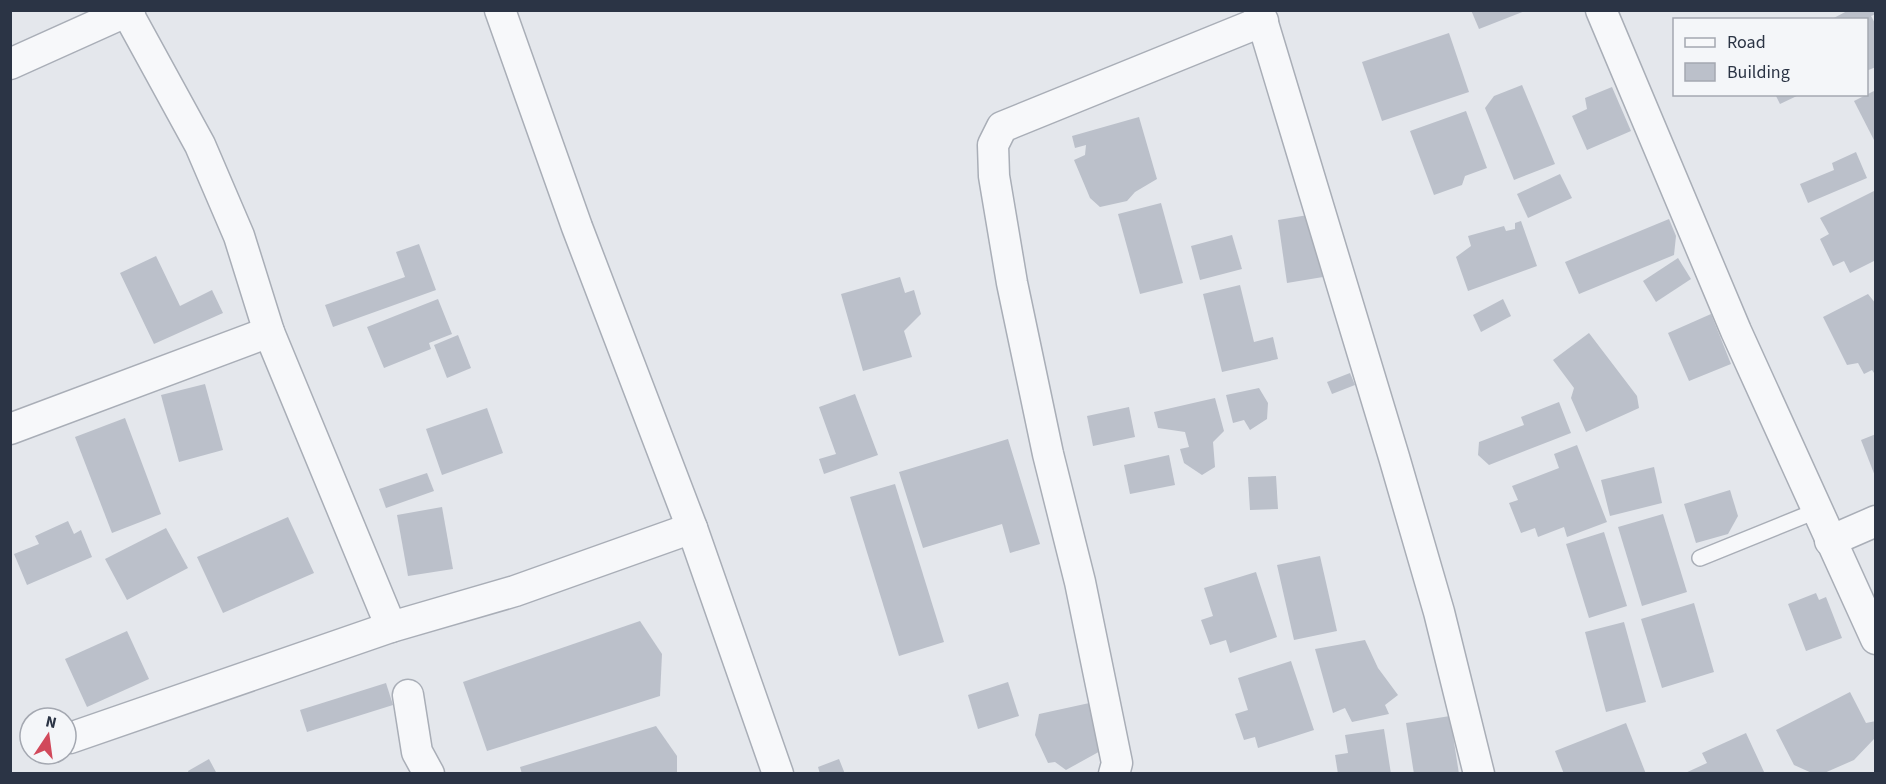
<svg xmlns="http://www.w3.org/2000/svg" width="1886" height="784" viewBox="0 0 1886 784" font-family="'Source Sans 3',sans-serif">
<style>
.building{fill:#bbc0ca}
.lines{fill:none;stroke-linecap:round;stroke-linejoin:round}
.lane-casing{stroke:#a9aeb7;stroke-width:18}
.street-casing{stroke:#a9aeb7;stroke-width:33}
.lane{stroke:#f7f8fa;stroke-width:15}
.street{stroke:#f7f8fa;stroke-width:30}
</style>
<rect width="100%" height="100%" fill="#e4e7ec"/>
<!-- building -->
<g class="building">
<path d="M 1471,10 L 1525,10 L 1525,11 L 1479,29 Z"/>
<path d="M 1849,10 L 1876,10 L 1876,14 L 1871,16 L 1876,25 L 1876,67 L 1866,71 L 1866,20 L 1830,20 Z"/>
<path d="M 1449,33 L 1469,92 L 1382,121 L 1362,62 Z"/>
<path d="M 1522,85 L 1555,164 L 1514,180 L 1485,108 L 1494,96 Z"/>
<path d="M 1612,87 L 1631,131 L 1587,150 L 1572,116 L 1587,109 L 1585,98 Z"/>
<path d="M 1876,90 L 1876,144 L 1854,101 Z"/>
<path d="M 1775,94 L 1801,94 L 1780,104 Z"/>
<path d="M 1466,111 L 1487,168 L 1465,176 L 1462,185 L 1434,195 L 1410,131 Z"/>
<path d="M 1139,117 L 1157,179 L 1135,192 L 1127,201 L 1100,207 L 1090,198 L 1074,160 L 1085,155 L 1086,145 L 1075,148 L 1072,136 Z"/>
<path d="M 1856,152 L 1867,178 L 1808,203 L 1800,184 L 1834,170 L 1832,163 Z"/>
<path d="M 1560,174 L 1572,198 L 1528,218 L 1517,194 Z"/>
<path d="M 1876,190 L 1876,260 L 1850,273 L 1844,261 L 1833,266 L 1820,239 L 1829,234 L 1820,218 Z"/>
<path d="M 1161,203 L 1183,283 L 1140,294 L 1118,214 Z"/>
<path d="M 1314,214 L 1323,277 L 1287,283 L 1278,220 Z"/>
<path d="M 1669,219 L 1676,236 L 1674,255 L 1579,294 L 1565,262 Z"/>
<path d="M 1521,221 L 1537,266 L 1468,291 L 1456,257 L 1471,246 L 1468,236 L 1504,226 L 1506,231 L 1515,229 L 1515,223 Z"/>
<path d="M 1232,235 L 1242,269 L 1200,280 L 1191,246 Z"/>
<path d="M 419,244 L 436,290 L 333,327 L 325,305 L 405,277 L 396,252 Z"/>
<path d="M 156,256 L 180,306 L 212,290 L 223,313 L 154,344 L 120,273 Z"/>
<path d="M 1678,258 L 1691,279 L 1656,302 L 1643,281 Z"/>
<path d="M 900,277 L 905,293 L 914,290 L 921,314 L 904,331 L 912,357 L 863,371 L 841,294 Z"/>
<path d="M 1240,285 L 1254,342 L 1273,337 L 1278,359 L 1222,372 L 1203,294 Z"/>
<path d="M 1868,294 L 1876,304 L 1876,376 L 1872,370 L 1864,374 L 1858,363 L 1847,365 L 1823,317 Z"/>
<path d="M 438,299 L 452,334 L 429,343 L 431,349 L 384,368 L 367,327 Z"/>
<path d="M 1503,299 L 1511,316 L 1481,332 L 1473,315 Z"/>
<path d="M 1711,314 L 1731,364 L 1689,381 L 1668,333 Z"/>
<path d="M 1589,333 L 1637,396 L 1639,408 L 1586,432 L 1571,398 L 1574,388 L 1553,360 Z"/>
<path d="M 458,335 L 471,368 L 447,378 L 434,345 Z"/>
<path d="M 1350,373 L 1355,385 L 1332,394 L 1327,382 Z"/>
<path d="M 205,384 L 223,450 L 179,462 L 161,395 Z"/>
<path d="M 1259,388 L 1268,403 L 1267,419 L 1250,430 L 1244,420 L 1233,423 L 1226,395 Z"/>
<path d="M 855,394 L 878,455 L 824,474 L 819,459 L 836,454 L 819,407 Z"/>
<path d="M 1215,398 L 1224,431 L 1213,442 L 1215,467 L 1202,475 L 1184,463 L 1180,449 L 1189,447 L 1185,432 L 1158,428 L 1154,412 Z"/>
<path d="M 1559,402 L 1571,433 L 1489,465 L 1478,455 L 1479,442 L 1524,425 L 1521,417 Z"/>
<path d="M 1129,407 L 1135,437 L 1093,446 L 1087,416 Z"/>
<path d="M 487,408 L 503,453 L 442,475 L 426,429 Z"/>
<path d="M 125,418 L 161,514 L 112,533 L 75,437 Z"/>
<path d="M 1876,434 L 1876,476 L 1875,476 L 1861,440 Z"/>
<path d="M 1008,439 L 1040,544 L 1010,553 L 1002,524 L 923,548 L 899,472 Z"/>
<path d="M 1577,445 L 1607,522 L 1567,537 L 1564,527 L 1538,537 L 1535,528 L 1521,533 L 1509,503 L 1518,500 L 1512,486 L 1559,468 L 1554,454 Z"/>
<path d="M 1169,455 L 1175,485 L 1130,494 L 1124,465 Z"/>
<path d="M 1654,467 L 1662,503 L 1610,516 L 1601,480 Z"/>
<path d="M 427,473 L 434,491 L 386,508 L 379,489 Z"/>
<path d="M 1276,476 L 1278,509 L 1250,510 L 1248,477 Z"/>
<path d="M 895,484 L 944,642 L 899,656 L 850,497 Z"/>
<path d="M 1730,490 L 1738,516 L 1728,534 L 1696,543 L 1684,504 Z"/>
<path d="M 442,507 L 453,569 L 408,576 L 397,515 Z"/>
<path d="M 1663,514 L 1687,592 L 1642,606 L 1618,527 Z"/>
<path d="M 288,517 L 314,573 L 223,613 L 197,557 Z"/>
<path d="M 68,521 L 74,534 L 81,530 L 92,557 L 27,585 L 14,554 L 39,544 L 35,536 Z"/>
<path d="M 166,528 L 188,568 L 127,600 L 105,559 Z"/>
<path d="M 1604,532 L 1627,606 L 1589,618 L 1566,544 Z"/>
<path d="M 1320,556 L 1337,631 L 1294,640 L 1277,565 Z"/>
<path d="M 1256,572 L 1277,637 L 1230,653 L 1226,640 L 1210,645 L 1201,620 L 1213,616 L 1204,588 Z"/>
<path d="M 1816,593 L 1819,600 L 1826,597 L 1842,638 L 1806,651 L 1788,604 Z"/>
<path d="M 1694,603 L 1714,672 L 1662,688 L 1641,619 Z"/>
<path d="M 640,621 L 662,654 L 660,696 L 487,751 L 463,682 Z"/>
<path d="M 1624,622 L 1646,702 L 1606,712 L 1585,632 Z"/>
<path d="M 127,631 L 149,679 L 87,707 L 65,659 Z"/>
<path d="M 1365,640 L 1378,668 L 1398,695 L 1385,705 L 1389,714 L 1352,722 L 1345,708 L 1333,713 L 1315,649 Z"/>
<path d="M 1291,661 L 1314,730 L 1258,748 L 1255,737 L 1244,740 L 1235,714 L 1248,710 L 1238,678 Z"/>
<path d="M 1008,682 L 1019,716 L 978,729 L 968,695 Z"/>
<path d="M 386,683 L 393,705 L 307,732 L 300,710 Z"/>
<path d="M 1850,692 L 1866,723 L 1876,721 L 1874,739 L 1854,760 L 1822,774 L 1814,774 L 1794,765 L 1776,730 Z"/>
<path d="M 1094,702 L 1104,749 L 1066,770 L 1055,762 L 1048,763 L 1035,735 L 1039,714 Z"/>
<path d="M 1450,716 L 1459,774 L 1414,774 L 1406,723 Z"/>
<path d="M 1626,723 L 1646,774 L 1564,774 L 1555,751 Z"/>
<path d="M 656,726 L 677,756 L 677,774 L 522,774 L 520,767 Z"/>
<path d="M 1384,729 L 1391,774 L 1338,774 L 1335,755 L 1348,753 L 1345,735 Z"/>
<path d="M 1746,733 L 1765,774 L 1683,774 L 1707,763 L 1702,753 Z"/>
<path d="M 209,759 L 217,774 L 189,774 L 188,771 Z"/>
<path d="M 839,759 L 845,774 L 820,774 L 818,767 Z"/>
</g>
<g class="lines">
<!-- lane casing -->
<g class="lane-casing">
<path id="lane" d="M 1700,558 L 1816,511"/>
</g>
<!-- street casing -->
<g class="street-casing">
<g id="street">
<path d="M 126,10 L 200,145 L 239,236 L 269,332 L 391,627"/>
<path d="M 500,10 L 577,227 L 692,528 L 778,774"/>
<path d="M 1259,10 L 1394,457 L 1439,612 L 1479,774"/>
<path d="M 1601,10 L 1736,331 L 1876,639"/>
<path d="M 10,64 L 130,10"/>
<path d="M 10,429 L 269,332"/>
<path d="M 1830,541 L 1876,521"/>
<path d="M 408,695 L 417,752 L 429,774"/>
<path d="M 70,738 L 391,627 L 515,591 L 692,528"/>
<path d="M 1114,774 L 1117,763 L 1080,582 L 1048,454 L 1012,283 L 994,176 L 993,145 L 1002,127 L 1263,21"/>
</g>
</g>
<!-- lane -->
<use href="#lane" class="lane"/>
<!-- street -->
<use href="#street" class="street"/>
</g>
<!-- border -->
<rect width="1886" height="784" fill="none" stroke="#2b3445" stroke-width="24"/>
<!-- legend -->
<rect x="1673" y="18" width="195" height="78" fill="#f4f6f9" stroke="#a4a8b1" stroke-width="1.5"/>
<rect x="1685" y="38" width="30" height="9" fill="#f7f8fa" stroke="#a4a8b1" stroke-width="1.5"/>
<text x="1727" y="48" font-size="18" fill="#2b3445">Road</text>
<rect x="1685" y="63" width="30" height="18" fill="#bbc0ca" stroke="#a4a8b1" stroke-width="1.5"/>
<text x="1727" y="78" font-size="18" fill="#2b3445">Building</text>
<!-- north arrow -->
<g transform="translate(48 736) rotate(13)"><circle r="28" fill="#f4f6f9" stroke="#a4a8b1" stroke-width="1.5"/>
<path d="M0-4.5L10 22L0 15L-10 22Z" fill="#d1495b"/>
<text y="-9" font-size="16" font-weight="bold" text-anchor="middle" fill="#2b3445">N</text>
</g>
</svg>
